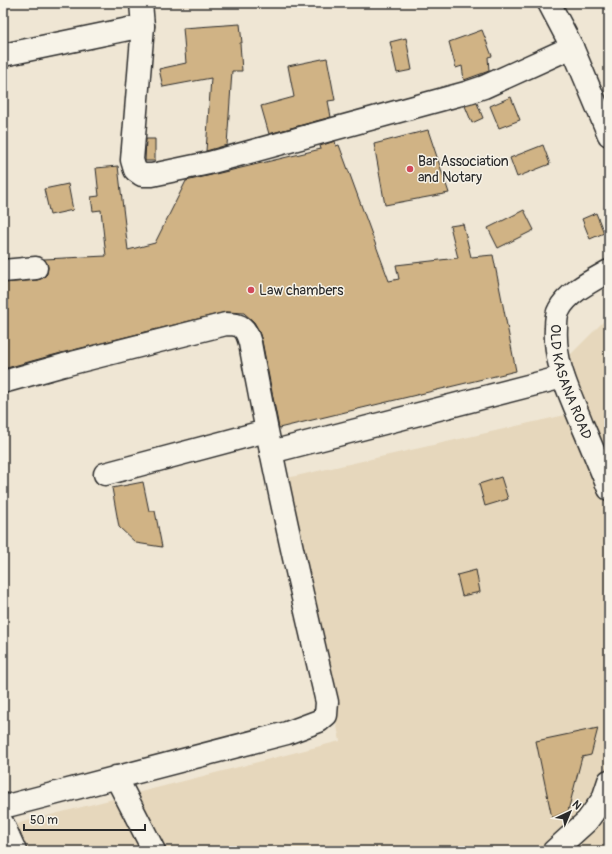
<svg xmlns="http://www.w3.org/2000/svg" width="612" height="854" viewBox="0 0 612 854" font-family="Pangolin,sans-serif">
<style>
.built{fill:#e6d7bc}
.building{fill:#d0b385;stroke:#2b2b2b}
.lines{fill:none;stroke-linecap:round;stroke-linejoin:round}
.minor-casing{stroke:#2b2b2b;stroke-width:25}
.minor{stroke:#f7f3e8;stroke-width:22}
.poi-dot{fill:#d1495b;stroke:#f7f3e8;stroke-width:1.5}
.labels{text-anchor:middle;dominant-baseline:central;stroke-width:3;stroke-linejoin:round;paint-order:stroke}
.poi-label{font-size:14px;fill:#2b2b2b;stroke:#f7f3e8;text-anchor:start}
.street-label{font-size:14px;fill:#2b2b2b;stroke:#f7f3e8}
</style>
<rect width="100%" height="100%" fill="#efe6d4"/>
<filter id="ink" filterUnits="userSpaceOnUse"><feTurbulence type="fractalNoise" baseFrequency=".025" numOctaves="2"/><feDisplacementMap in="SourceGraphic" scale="8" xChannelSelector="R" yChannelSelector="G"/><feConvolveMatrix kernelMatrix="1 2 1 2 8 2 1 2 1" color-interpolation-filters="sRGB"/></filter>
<g filter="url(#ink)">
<!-- built -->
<path class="built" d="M 609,316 L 609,851 L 3,851 L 3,830 L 23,822 L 340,741 L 287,478 L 583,411 L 570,355 Z"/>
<!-- building -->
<g class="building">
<path d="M 240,24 L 242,43 L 240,43 L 242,71 L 232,71 L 227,145 L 206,151 L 211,78 L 163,87 L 159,69 L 186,63 L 183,28 Z"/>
<path d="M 482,30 L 492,56 L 488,57 L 489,71 L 464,80 L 462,66 L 456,68 L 449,42 Z"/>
<path d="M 406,38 L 412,70 L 397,73 L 390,42 Z"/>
<path d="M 327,58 L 335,100 L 328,101 L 331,117 L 269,134 L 261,106 L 294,97 L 288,66 Z"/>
<path d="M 511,97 L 520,120 L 499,128 L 490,106 Z"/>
<path d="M 477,103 L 483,118 L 472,123 L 465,106 Z"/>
<path d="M 428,130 L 449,193 L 385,205 L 374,144 Z"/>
<path d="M 146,139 L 155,139 L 155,161 L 145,161 Z"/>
<path d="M 335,141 L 336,146 L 339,145 L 389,281 L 399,279 L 396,265 L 458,258 L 450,226 L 463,224 L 471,257 L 493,255 L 516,371 L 279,428 L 262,341 L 258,329 L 254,322 L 244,313 L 226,312 L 61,353 L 3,369 L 3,283 L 37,280 L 43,278 L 47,274 L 48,267 L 44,259 L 106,256 L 101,210 L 93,211 L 91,197 L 99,196 L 96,168 L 118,166 L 128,250 L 155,243 L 186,181 L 321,149 L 320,146 Z"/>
<path d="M 543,145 L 550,164 L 517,177 L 510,158 Z"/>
<path d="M 68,184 L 73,210 L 50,215 L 44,189 Z"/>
<path d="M 524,210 L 534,230 L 498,248 L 488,228 Z"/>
<path d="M 596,213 L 604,233 L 590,239 L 582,219 Z"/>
<path d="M 501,477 L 508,499 L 485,506 L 479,484 Z"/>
<path d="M 143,482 L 149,511 L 155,511 L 162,547 L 136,543 L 119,527 L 112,488 Z"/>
<path d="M 476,570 L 480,592 L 462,596 L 457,575 Z"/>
<path d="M 598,728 L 591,755 L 582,757 L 568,811 L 552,818 L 536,741 Z"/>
</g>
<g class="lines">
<!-- minor casing -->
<g class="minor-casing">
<g id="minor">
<path d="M 549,3 L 572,47 L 609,135"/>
<path d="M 143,26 L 132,160 L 135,170 L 142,175 L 152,175 L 209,163 L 469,92 L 484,87 L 572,47"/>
<path d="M 3,55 L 143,26 L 141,3"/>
<path d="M 3,271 L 36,268"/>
<path id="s1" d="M 609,271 C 593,280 567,293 559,310 C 556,315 556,322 556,328 C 554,364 569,391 582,424 C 591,445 600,467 609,489"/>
<path d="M 3,382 L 64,365 L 226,324 C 242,324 246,328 250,343 C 272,464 299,583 327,702 L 326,715 L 319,721 L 287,733 L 3,807"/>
<path d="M 271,452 L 563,377"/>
<path d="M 105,474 L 266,431"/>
<path d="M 116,777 L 154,851"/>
<path d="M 3,824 L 15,851"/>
<path d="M 554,851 L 587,821 L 603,799 L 609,781"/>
</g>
</g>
<!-- minor -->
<use href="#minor" class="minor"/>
</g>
</g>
<!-- markers -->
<g class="poi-dot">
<circle cx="410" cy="169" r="4"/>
<circle cx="251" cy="290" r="4"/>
</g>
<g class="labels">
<!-- poi labels -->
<g class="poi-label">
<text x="418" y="161">Bar Association<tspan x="418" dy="16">and Notary</tspan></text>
<text x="259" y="290">Law chambers</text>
</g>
<!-- street labels -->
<g class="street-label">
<text stroke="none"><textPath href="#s1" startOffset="139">OLD KASANA ROAD</textPath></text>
</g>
</g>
<!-- margin -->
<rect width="612" height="854" fill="none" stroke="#f7f3e8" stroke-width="16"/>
<rect x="8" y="8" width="596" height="838" fill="none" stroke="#2b2b2b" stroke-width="1.5" filter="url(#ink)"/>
<!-- north arrow -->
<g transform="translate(570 812) rotate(44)" stroke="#f7f3e8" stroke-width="3" paint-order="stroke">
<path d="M0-3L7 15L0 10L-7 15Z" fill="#2b2b2b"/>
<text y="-6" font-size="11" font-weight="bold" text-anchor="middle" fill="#2b2b2b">N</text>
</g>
<!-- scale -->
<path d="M24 824v6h121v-6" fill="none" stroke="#2b2b2b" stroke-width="2"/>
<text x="30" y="824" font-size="12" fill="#2b2b2b" stroke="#f7f3e8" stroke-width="3" paint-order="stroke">50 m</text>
</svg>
